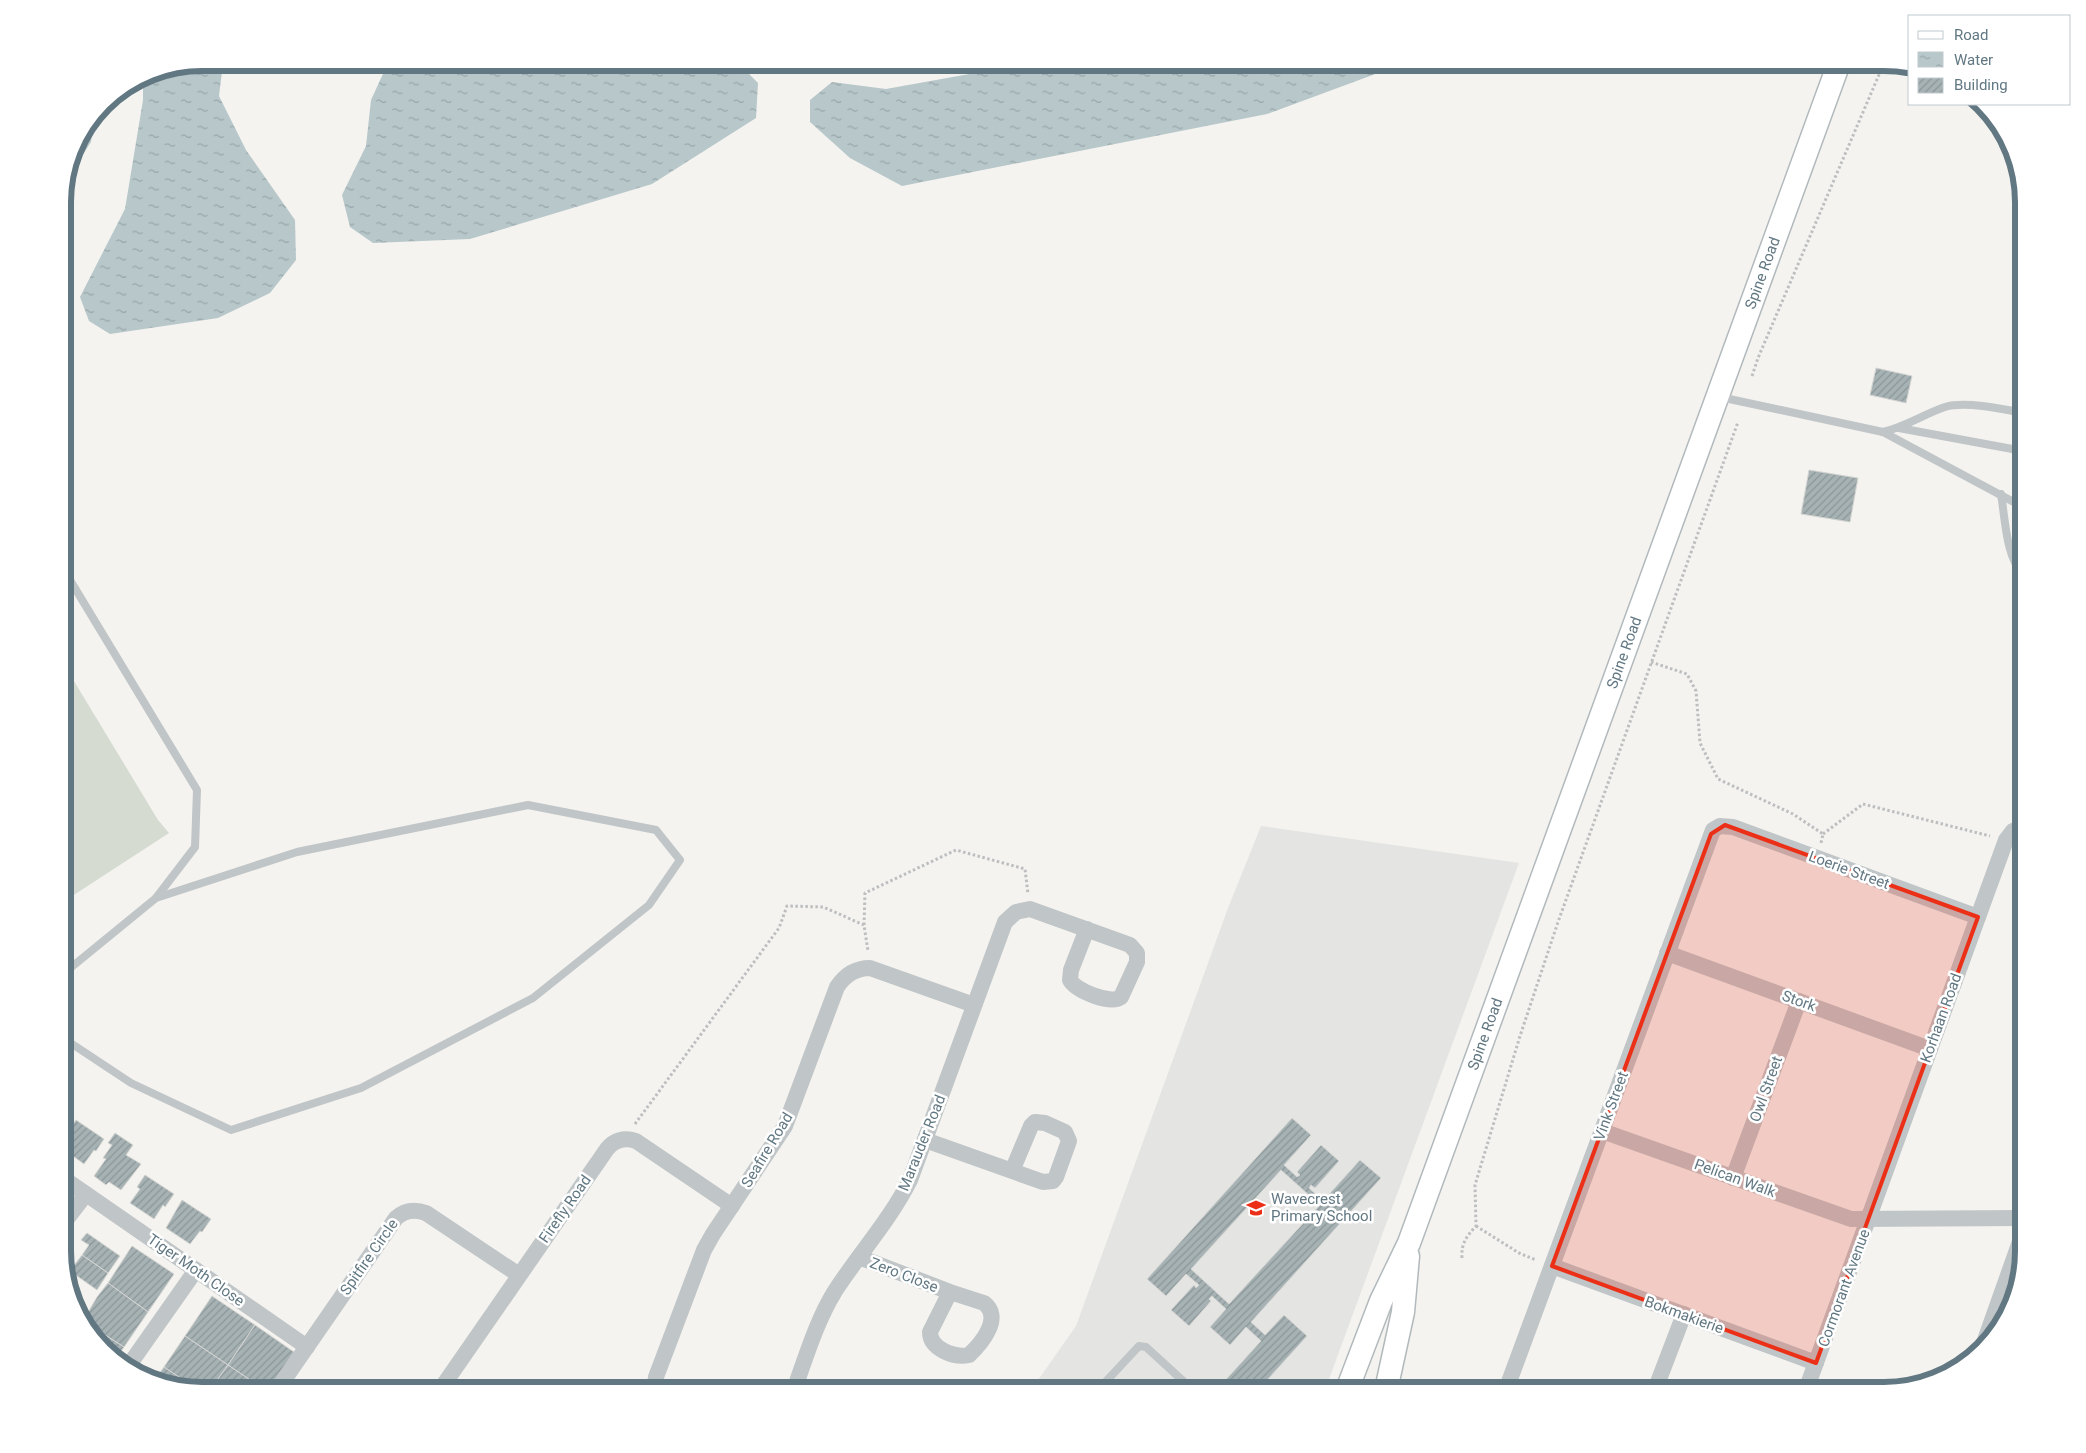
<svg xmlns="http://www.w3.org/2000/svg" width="2086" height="1453" viewBox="0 0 2086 1453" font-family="Roboto,sans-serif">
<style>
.built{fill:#e4e5e3}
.pitch{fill:#d5dbd0}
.water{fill:url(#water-ripples)}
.building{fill:url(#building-hatch);stroke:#d5d5d2;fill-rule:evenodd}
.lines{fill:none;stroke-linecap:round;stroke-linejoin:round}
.secondary-casing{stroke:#b2b9bc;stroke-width:25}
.path{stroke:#bcbec0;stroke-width:3;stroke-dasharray:2.5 2.5;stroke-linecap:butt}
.lane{stroke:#c0c5c7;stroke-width:8}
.street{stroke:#c0c5c7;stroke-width:16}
.secondary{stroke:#fff;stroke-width:22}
.marked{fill:#ec3017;fill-opacity:0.2;stroke:#ec3017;stroke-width:4;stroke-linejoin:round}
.labels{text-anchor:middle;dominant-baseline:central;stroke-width:5;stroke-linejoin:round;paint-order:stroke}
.street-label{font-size:15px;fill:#617782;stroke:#fff}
.poi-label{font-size:15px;fill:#617782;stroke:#fff;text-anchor:start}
.rim{fill:none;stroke:#617782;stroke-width:6}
</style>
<defs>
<pattern id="water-ripples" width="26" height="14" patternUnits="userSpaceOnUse" patternTransform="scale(1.25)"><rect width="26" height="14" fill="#b7c7ca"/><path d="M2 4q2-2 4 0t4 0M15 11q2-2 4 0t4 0" fill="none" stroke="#98a6a9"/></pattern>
<pattern id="building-hatch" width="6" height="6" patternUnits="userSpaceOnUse" patternTransform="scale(1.25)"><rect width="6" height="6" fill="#a7b2b5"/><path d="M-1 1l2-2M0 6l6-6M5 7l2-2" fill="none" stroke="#8b9699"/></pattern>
</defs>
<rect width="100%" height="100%" fill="#f4f3ef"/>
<!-- built -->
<path class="built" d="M 1261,826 L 1519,863 L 1325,1390 L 1031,1390 L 1076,1326 L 1228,908 Z"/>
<!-- pitch -->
<path class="pitch" d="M 63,663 L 158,820 L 169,833 L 63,902 Z"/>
<!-- water -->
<g class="water">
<path d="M 202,63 L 223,63 L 219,96 L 246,150 L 295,220 L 296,260 L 270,293 L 218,318 L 110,334 L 89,321 L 80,297 L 125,209 L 143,100 L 143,77 L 149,73 Z"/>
<path d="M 388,63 L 738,63 L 758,83 L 756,118 L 652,184 L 470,239 L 373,243 L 350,227 L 342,195 L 366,146 L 371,100 Z"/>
<path d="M 1030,63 L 1405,63 L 1267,114 L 902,186 L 850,158 L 810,122 L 810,100 L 832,82 L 886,89 Z"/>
<path d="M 93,119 L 91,142 L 66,181 L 73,149 Z"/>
</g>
<!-- building -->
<g class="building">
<path d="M 1876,368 L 1912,376 L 1906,403 L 1870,395 Z"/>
<path d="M 1809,470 L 1858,478 L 1850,522 L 1801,514 Z"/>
<path d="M 63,1112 L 68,1115 L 63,1122 Z"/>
<path d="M 1292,1118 L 1311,1135 L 1284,1165 L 1297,1177 L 1300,1175 L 1297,1172 L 1321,1145 L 1339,1161 L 1315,1188 L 1311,1185 L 1309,1188 L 1323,1201 L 1360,1160 L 1381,1178 L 1251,1322 L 1265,1335 L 1284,1315 L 1307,1336 L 1258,1390 L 1228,1390 L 1221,1385 L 1261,1341 L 1246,1327 L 1230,1345 L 1210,1327 L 1226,1309 L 1212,1296 L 1209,1299 L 1211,1301 L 1189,1326 L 1171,1310 L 1194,1285 L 1196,1288 L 1199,1285 L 1186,1274 L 1166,1296 L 1147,1279 ZM 1281,1170 L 1320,1205 L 1229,1304 L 1191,1269 Z"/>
<path d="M 76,1120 L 104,1139 L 96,1151 L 94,1150 L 84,1164 L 63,1149 L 63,1143 L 70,1133 L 67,1132 Z"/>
<path d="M 115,1133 L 133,1145 L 126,1155 L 141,1164 L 121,1190 L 109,1182 L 106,1185 L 94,1176 L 106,1159 L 103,1158 L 112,1145 L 108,1143 Z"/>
<path d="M 145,1175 L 174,1194 L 165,1207 L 163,1205 L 154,1219 L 130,1203 L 140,1189 L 137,1187 Z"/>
<path d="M 182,1200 L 211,1219 L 202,1232 L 200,1231 L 190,1244 L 166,1228 Z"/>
<path d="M 87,1233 L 120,1256 L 108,1273 L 82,1255 L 89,1245 L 81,1240 Z"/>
<path d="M 132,1246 L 174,1274 L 148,1312 L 108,1283 Z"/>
<path d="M 82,1255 L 108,1273 L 97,1290 L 70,1271 Z"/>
<path d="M 108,1283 L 148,1312 L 124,1347 L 83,1321 L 97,1297 Z"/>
<path d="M 212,1296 L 255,1325 L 228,1365 L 185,1336 Z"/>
<path d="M 78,1299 L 80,1310 L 78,1311 L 75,1300 Z"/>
<path d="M 83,1321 L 124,1347 L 116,1358 L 83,1322 Z"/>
<path d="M 255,1325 L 294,1352 L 268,1390 L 265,1390 L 228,1365 Z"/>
<path d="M 185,1336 L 228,1365 L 210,1390 L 195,1388 L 164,1367 Z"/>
<path d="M 228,1365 L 265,1390 L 210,1390 Z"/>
<path d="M 164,1367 L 195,1388 L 157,1377 Z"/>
</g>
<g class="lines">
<!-- secondary casing -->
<g class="secondary-casing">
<g id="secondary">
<path id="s1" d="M 1347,1390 L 1381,1301 L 1409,1243 L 1839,63"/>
<path d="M 1386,1390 L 1403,1312 L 1408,1256"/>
</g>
</g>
<!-- path -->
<g class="path">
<path d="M 1752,376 L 1758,358 L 1884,63"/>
<path d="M 1651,662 L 1687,674 L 1696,691 L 1700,743 L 1718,779 L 1793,814 L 1823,834 L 1821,843"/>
<path d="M 1823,834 L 1863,804 L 1990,836"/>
<path d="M 864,925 L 865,893 L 956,850 L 1025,869 L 1028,894"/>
<path d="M 635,1124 L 779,928 L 787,906 L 823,907 L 864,925 L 868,951"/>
<path d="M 1476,1226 L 1519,1253 L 1536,1260"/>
<path d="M 1462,1258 C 1461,1243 1467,1236 1476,1226 L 1475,1185 L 1520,1036 L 1558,922 L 1738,422"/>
</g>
<!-- lane -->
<g class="lane">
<path d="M 1720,397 L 1883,432 L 2023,507"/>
<path d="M 1899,428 L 2023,451"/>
<path d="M 1883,432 C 1905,427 1924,414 1945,407 C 1965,401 2003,409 2023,413"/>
<path d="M 2001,494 C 2005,517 2006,558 2023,574"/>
<path d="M 63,573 L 67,575 L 197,790 L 195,847 L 156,898 L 63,974"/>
<path d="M 63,1038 L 131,1083 L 231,1130 L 361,1088 L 533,998 L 649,905 L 680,860 L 656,830 L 528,805 L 297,852 L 156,898"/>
<path d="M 1098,1390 L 1139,1346 L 1146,1347 L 1193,1390"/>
</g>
<!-- street -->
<g class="street">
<path d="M 1667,953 L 1930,1049"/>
<path d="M 1602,1131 L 1851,1219 L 2023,1218"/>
<path d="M 925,1140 L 1043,1182 L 1053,1181 L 1056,1177 L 1069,1141 L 1065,1132 L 1045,1123 L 1035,1122 L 1031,1126 L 1012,1171"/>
<path d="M 63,1178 L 307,1347"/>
<path d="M 1733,1178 L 1799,1001"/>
<path d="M 63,1224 L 86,1194"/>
<path d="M 859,1257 L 950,1292 L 984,1303 C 1003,1317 982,1343 969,1355 C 954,1358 930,1349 930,1332 L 950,1292"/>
<path d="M 1552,1266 L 1816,1363"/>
<path d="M 1984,1343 L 2023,1233"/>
<path d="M 127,1368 L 196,1270"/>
<path d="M 277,1390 L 396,1218 C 405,1210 415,1209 426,1213 L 519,1275"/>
<path d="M 440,1390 L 607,1149 C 614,1140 624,1137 636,1141 L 732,1206"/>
<path d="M 654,1390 L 656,1377 L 704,1250 L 713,1234 L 785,1126 L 837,987 C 845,975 855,968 870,968 L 974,1005"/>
<path d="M 794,1390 C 806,1357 816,1322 835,1291 C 859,1254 890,1220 910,1180 L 1005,922 L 1016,912 L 1030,909 L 1130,945 L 1137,953 L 1137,962 L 1121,997 C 1111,1005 1076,991 1070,980 L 1071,970 L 1087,929"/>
<path d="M 1506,1390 L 1713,830 L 1720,826 L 1733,827 L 1978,917"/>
<path d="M 1655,1390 L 1684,1314"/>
<path d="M 1806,1390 L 2006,840 L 2013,831 L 2023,827"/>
</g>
<!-- secondary -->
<use href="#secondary" class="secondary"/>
</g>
<!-- marked area -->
<path class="marked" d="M 1725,825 L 1978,917 L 1816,1363 L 1552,1266 L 1711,834 Z"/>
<!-- icons -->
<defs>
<g id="school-bare" transform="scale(1.5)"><path d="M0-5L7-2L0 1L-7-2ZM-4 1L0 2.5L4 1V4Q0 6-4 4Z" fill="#ec3017" stroke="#fff" stroke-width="2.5" paint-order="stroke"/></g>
</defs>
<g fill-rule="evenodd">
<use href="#school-bare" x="1256" y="1208"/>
</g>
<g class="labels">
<!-- street labels -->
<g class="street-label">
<text stroke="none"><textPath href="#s1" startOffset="1192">Spine Road</textPath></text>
<text stroke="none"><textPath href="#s1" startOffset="788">Spine Road</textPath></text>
<text transform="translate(1849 870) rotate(20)">Loerie Street</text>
<text transform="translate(1799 1001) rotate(20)">Stork</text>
<text transform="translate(1941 1018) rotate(-70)">Korhaan Road</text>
<text stroke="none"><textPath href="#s1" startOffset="382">Spine Road</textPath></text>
<text transform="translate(1766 1089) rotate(-70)">Owl Street</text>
<text transform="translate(1611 1106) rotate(-70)">Vink Street</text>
<text transform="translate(922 1143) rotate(-68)">Marauder Road</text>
<text transform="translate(767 1150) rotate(-59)">Seafire Road</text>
<text transform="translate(1735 1178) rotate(20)">Pelican Walk</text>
<text transform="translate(565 1209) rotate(-55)">Firefly Road</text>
<text transform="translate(369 1257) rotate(-55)">Spitfire Circle</text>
<text transform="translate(196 1270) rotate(35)">Tiger Moth Close</text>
<text transform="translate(904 1275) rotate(21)">Zero Close</text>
<text transform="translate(1844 1288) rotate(-70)">Cormorant Avenue</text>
<text transform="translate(1684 1315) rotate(20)">Bokmakierie</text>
</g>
<!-- poi labels -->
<g class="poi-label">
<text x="1271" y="1199">Wavecrest<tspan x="1271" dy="17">Primary School</tspan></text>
</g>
</g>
<!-- crop -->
<path d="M0 0H2086V1453H0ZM202 71H1884A131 131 0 0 1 2015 202V1251A131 131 0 0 1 1884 1382H202A131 131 0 0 1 71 1251V202A131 131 0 0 1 202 71Z" fill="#fff" fill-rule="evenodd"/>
<path class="rim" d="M202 71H1884A131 131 0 0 1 2015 202V1251A131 131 0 0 1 1884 1382H202A131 131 0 0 1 71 1251V202A131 131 0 0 1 202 71Z"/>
<!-- legend -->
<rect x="1908" y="15" width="162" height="90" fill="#ffffff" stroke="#c0c9cd"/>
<rect x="1918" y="31" width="25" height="8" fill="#ffffff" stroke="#c0c9cd"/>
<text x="1954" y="40" font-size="15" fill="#617782">Road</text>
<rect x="1918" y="52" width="25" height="15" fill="url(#water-ripples)" stroke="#c0c9cd"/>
<text x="1954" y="65" font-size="15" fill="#617782">Water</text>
<rect x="1918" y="78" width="25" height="15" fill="url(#building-hatch)" stroke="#c0c9cd"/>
<text x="1954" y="90" font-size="15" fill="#617782">Building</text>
</svg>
